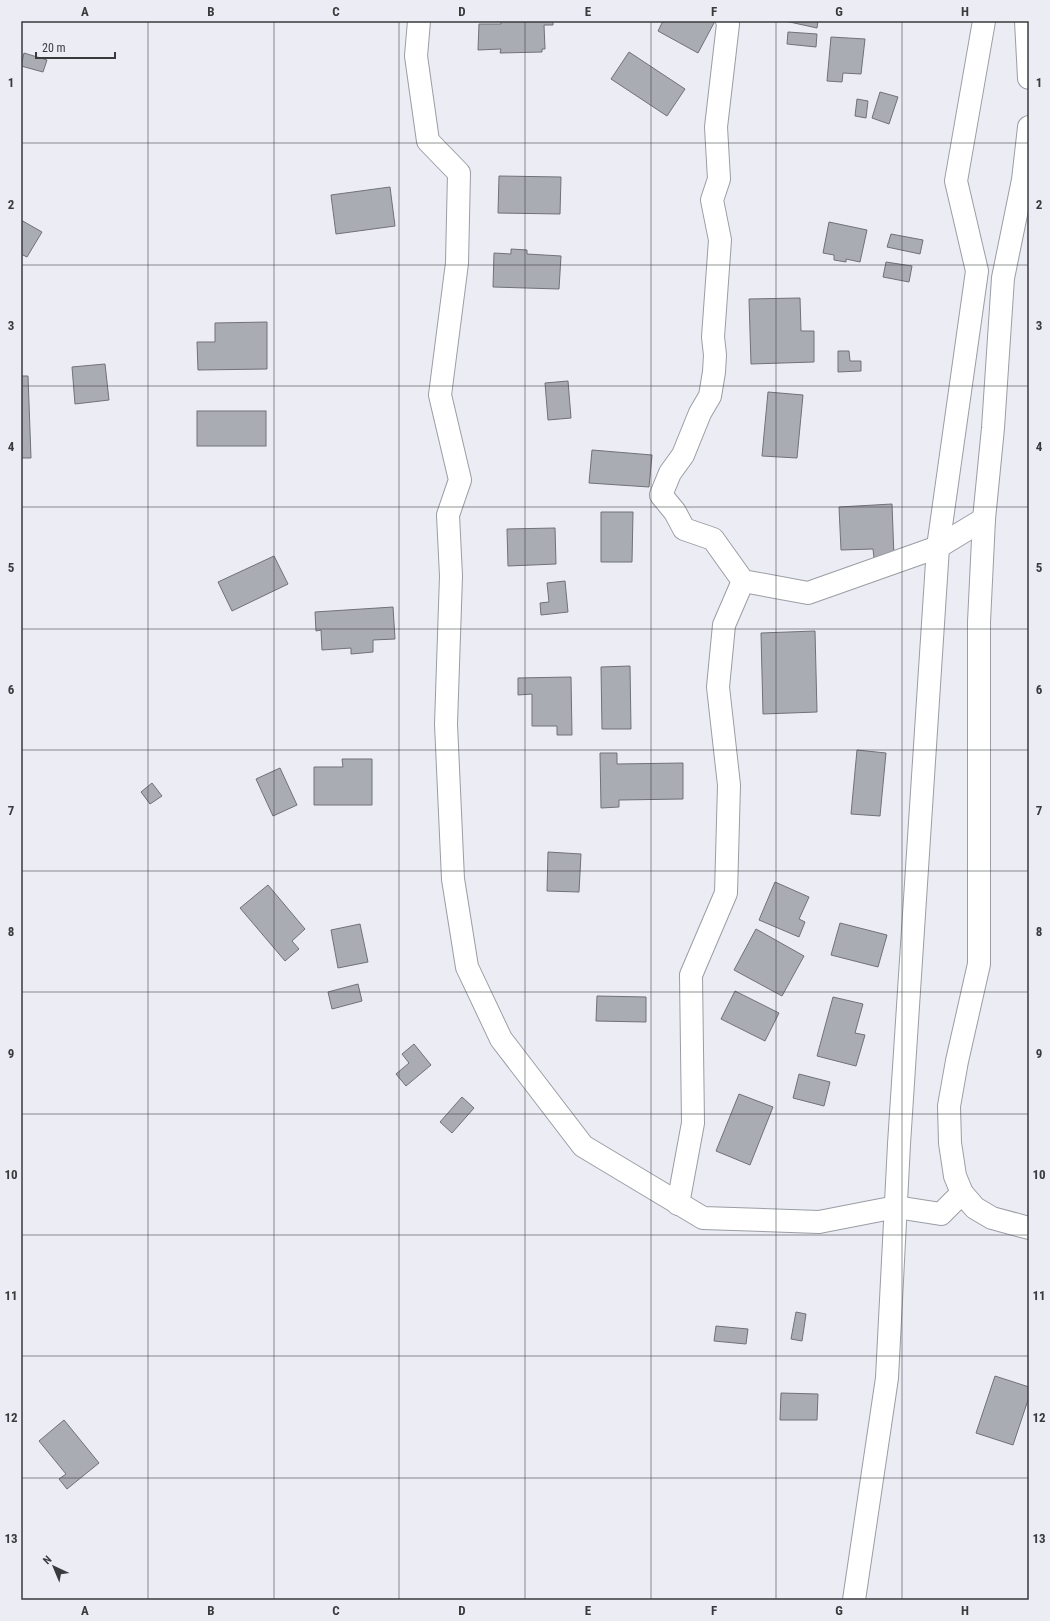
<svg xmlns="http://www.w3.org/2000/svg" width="1050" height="1621" viewBox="0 0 1050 1621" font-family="'Roboto Condensed',sans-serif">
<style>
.building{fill:#aaacb3;stroke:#707278}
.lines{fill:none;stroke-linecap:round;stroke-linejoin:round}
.minor-casing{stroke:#9b9da4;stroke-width:24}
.minor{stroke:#fff;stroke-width:22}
.grid{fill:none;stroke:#393a3c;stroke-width:1;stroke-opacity:0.55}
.neatline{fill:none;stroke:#393a3c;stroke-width:1.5}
.grid-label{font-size:13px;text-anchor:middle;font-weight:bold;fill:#393a3c}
</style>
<rect width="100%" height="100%" fill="#ebecf4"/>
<!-- building -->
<g class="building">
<path d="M 501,21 L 553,21 L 553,25 L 544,25 L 545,49 L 542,49 L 542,52 L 500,53 L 501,49 L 478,50 L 479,24 L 501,24 Z"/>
<path d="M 663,21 L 715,21 L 698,53 L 658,31 Z"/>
<path d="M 785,21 L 818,21 L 817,28 Z"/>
<path d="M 788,32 L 817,34 L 816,47 L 787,44 Z"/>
<path d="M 831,37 L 865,39 L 861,74 L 843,73 L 842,82 L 827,81 Z"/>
<path d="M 629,52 L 685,89 L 667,116 L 611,79 Z"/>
<path d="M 24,53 L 47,60 L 43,72 L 21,66 Z"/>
<path d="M 880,92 L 898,97 L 889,124 L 872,118 Z"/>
<path d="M 857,99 L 868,101 L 866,118 L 855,116 Z"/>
<path d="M 499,176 L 561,177 L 560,214 L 498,213 Z"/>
<path d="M 390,187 L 395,226 L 336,234 L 331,195 Z"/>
<path d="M 21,220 L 42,232 L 27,257 L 21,254 Z"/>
<path d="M 829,222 L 867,230 L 860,262 L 846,259 L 846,262 L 834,260 L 834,255 L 823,253 Z"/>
<path d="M 891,234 L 923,240 L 920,254 L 887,247 Z"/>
<path d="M 511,249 L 527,250 L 527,254 L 561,256 L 559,289 L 493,287 L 494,253 L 511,254 Z"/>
<path d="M 886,262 L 912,266 L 909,282 L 883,277 Z"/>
<path d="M 800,298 L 801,331 L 814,331 L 814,362 L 751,364 L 749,299 Z"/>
<path d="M 267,322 L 267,369 L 198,370 L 197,342 L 215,342 L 215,323 Z"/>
<path d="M 838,351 L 849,351 L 850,361 L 861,361 L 861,371 L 838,372 Z"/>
<path d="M 105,364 L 109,400 L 75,404 L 72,367 Z"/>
<path d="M 21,376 L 28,376 L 31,458 L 21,458 Z"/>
<path d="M 568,381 L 571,418 L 548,420 L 545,383 Z"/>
<path d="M 768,392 L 803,395 L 797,458 L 762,456 Z"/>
<rect x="197" y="411" width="69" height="35"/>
<path d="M 592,450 L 652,455 L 649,487 L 589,483 Z"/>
<path d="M 892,504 L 894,557 L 874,558 L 873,549 L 841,550 L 839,507 Z"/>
<path d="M 601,512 L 633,512 L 632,562 L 601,562 Z"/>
<path d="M 555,528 L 556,564 L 508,566 L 507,529 Z"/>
<path d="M 274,556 L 288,584 L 232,611 L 218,582 Z"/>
<path d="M 565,581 L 568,612 L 541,615 L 540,603 L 549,602 L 547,583 Z"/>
<path d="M 393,607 L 395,639 L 373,640 L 373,652 L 351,654 L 351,648 L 322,650 L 321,630 L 316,631 L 315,612 Z"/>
<path d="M 815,631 L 817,712 L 763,714 L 761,633 Z"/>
<path d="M 630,666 L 631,729 L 602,729 L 601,667 Z"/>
<path d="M 571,677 L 572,735 L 557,735 L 557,726 L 532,726 L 532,694 L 518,695 L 518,678 Z"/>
<path d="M 857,750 L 886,753 L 880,816 L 851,814 Z"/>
<path d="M 600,753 L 617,753 L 617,764 L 683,763 L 683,799 L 619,800 L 619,807 L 601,808 Z"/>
<path d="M 342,759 L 372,759 L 372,805 L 314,805 L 314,767 L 343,767 Z"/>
<path d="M 280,768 L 297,805 L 273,816 L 256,779 Z"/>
<path d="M 152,783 L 162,796 L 150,804 L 141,792 Z"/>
<path d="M 548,852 L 581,854 L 579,892 L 547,891 Z"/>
<path d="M 775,882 L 809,897 L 799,919 L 805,922 L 799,937 L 759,920 Z"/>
<path d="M 268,885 L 305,929 L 292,941 L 299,949 L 285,961 L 240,908 Z"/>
<path d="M 840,923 L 887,935 L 878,967 L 831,955 Z"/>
<path d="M 360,924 L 368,962 L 338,968 L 331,930 Z"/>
<path d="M 756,929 L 804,956 L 782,996 L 734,970 Z"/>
<path d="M 358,984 L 362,1001 L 332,1009 L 328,992 Z"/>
<path d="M 735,991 L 779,1013 L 765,1041 L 721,1019 Z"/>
<path d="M 597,996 L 646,997 L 646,1022 L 596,1021 Z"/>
<path d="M 833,997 L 863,1004 L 855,1033 L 865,1035 L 856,1066 L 817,1056 Z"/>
<path d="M 414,1044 L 431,1065 L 406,1086 L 396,1074 L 409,1063 L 402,1054 Z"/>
<path d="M 799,1074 L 830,1082 L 824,1106 L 793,1098 Z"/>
<path d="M 739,1094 L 773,1107 L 750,1165 L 716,1151 Z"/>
<path d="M 462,1097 L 474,1108 L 452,1133 L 440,1122 Z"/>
<path d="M 796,1312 L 806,1314 L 802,1341 L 791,1339 Z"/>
<path d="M 716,1326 L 748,1329 L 746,1344 L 714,1341 Z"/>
<path d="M 995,1376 L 1029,1387 L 1029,1397 L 1013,1445 L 976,1433 Z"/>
<path d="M 781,1393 L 818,1394 L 817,1420 L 780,1420 Z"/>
<path d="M 64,1420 L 99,1463 L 67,1489 L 59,1479 L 66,1474 L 39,1441 Z"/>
</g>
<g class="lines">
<!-- minor casing -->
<g class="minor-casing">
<g id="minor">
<path d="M 419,21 L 416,56 L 428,141 L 459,173 L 457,263 L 440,395 L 460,480 L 448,515 L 451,576 L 446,724 L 453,879 L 467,967 L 501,1039 L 583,1146 L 703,1218 L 819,1222 L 896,1207 L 941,1214 L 962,1193"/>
<path d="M 727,21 L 728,24 L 716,127 L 719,179 L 712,200 L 720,240 L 713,337 L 715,355 L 714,372 L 710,396 L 700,413 L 683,455 L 670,473 L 661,495 L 675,512 L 684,529 L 713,539 L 743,581 L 808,593 L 938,547 L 984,519"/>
<path d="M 1026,21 L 1029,78"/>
<path d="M 1029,127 L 1023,180 L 1003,278 L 993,428 L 984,519 L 979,622 L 979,964 L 957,1061 L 949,1106 L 950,1143 L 955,1176 L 962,1193 L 975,1208 L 992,1218 L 1029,1228"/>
<path d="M 678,1204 L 693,1123 L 691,975 L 726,893 L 729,785 L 718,687 L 724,625 L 743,581"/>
<path d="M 854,1600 L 887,1378 L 899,1144 L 938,547 L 977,271 L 956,181 L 984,21"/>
</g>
</g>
<!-- minor -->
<use href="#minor" class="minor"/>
</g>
<!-- grid -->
<path class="grid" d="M 148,21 L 148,1600M 274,21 L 274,1600M 399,21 L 399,1600M 525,21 L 525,1600M 651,21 L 651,1600M 776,21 L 776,1600M 902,21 L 902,1600M 21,143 L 1029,143M 21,265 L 1029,265M 21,386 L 1029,386M 21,507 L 1029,507M 21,629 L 1029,629M 21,750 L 1029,750M 21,871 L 1029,871M 21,992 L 1029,992M 21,1114 L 1029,1114M 21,1235 L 1029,1235M 21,1356 L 1029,1356M 21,1478 L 1029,1478"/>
<!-- border -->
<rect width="1050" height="1621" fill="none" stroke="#ebecf4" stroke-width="44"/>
<!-- north arrow -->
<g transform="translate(54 1567) rotate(316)" stroke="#ebecf4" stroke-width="3" paint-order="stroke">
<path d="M0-3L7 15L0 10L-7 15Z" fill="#393a3c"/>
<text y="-6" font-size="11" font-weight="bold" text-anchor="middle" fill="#393a3c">N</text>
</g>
<!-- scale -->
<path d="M36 52v6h79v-6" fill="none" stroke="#393a3c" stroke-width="2"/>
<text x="42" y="52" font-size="12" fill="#393a3c" stroke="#ebecf4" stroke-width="3" paint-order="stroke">20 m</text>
<rect x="22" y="22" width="1006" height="1577" class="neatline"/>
<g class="grid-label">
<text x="85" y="16">A</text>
<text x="211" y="16">B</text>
<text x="336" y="16">C</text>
<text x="462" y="16">D</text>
<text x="588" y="16">E</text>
<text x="714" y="16">F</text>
<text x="839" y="16">G</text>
<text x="965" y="16">H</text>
<text x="11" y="87">1</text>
<text x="1039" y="87">1</text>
<text x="11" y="209">2</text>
<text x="1039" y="209">2</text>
<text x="11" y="330">3</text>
<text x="1039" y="330">3</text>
<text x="11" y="451">4</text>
<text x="1039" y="451">4</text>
<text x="11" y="572">5</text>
<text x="1039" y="572">5</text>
<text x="11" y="694">6</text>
<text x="1039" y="694">6</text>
<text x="11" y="815">7</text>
<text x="1039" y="815">7</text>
<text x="11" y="936">8</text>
<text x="1039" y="936">8</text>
<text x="11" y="1058">9</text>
<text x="1039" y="1058">9</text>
<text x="11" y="1179">10</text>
<text x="1039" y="1179">10</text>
<text x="11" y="1300">11</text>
<text x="1039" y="1300">11</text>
<text x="11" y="1422">12</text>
<text x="1039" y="1422">12</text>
<text x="11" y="1543">13</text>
<text x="1039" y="1543">13</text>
<text x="85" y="1615">A</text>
<text x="211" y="1615">B</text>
<text x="336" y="1615">C</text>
<text x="462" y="1615">D</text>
<text x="588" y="1615">E</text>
<text x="714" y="1615">F</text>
<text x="839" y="1615">G</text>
<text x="965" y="1615">H</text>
</g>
</svg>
